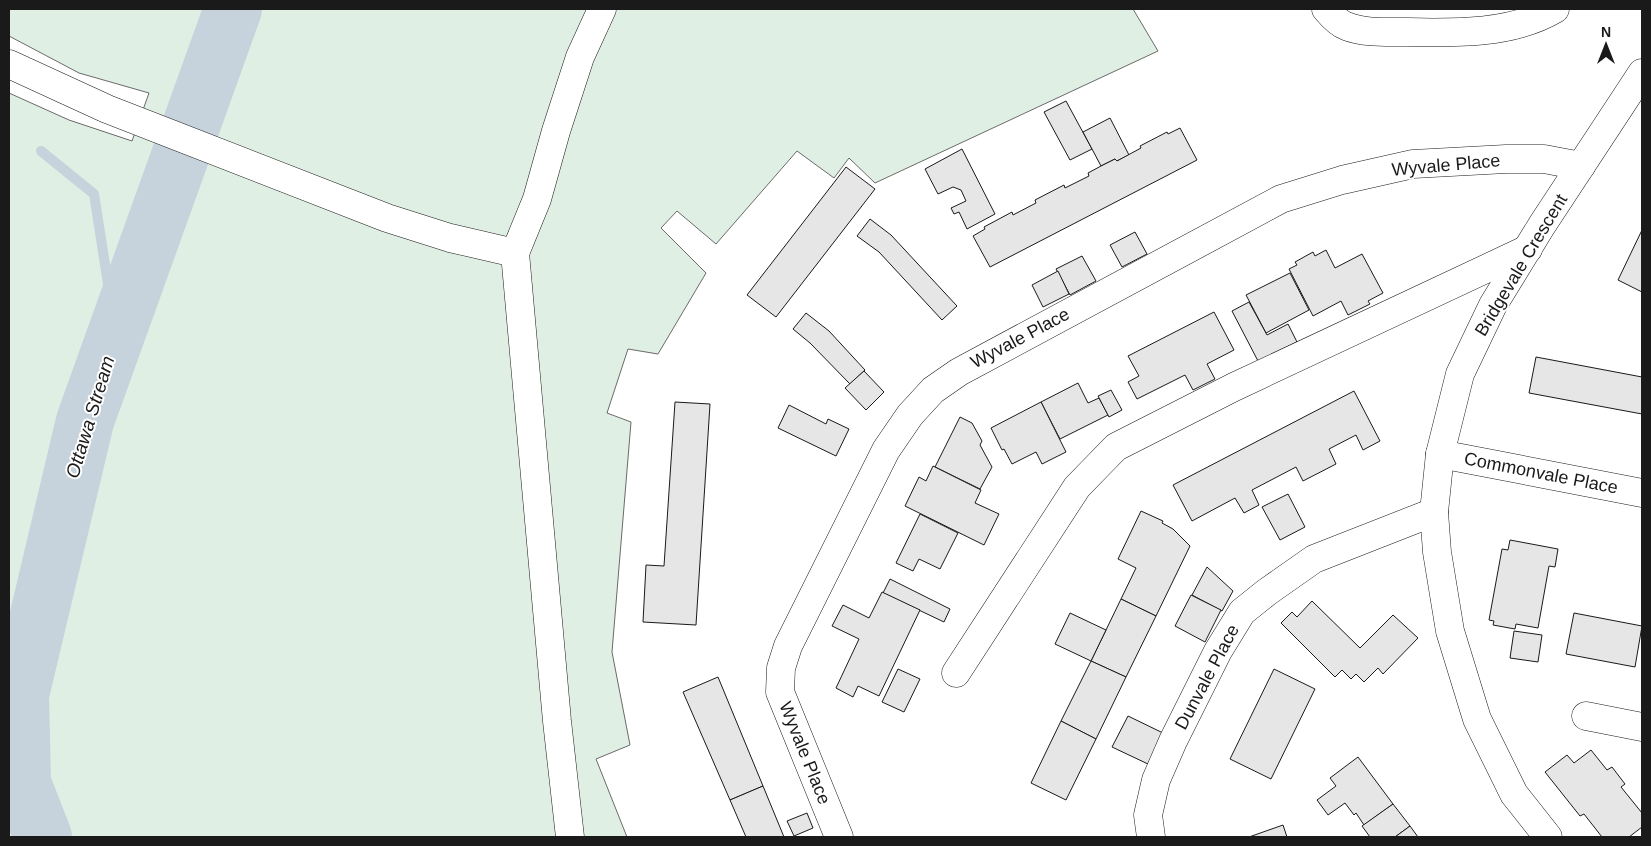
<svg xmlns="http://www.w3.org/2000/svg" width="1651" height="846" viewBox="0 0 1651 846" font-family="Helvetica,sans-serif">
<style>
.green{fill:#e0efe3;stroke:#6a6a6a}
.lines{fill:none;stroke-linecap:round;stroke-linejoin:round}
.stream{stroke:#c6d2dc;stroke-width:10}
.river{stroke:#c6d2dc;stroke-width:58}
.building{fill:#e6e6e6;stroke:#1a1a1a}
.minor-casing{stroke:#1a1a1a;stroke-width:29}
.minor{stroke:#fff;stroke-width:28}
.labels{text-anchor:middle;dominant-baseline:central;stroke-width:4;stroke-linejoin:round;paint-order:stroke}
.street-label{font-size:18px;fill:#1a1a1a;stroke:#fff}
.water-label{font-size:19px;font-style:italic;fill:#1a1a1a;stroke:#fff}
</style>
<rect width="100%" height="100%" fill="#fff"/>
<!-- green -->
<path class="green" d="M 9,9 L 1133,9 L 1158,51 L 875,183 L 849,158 L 834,178 L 797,151 L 716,244 L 677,211 L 661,228 L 706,273 L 658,354 L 628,349 L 607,413 L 631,422 L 612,652 L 630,745 L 596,759 L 627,837 L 9,837 L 9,93 L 69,120 L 132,141 L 149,93 L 79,73 L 9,36 Z"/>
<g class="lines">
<!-- stream -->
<g class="stream">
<path d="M 41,151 L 94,194 L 111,303 L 120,322"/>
<path d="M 9,638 L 29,657"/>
</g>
<!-- river -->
<path class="river" d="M 43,837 L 22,783 L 20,695 L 85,421 L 233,9"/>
</g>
<!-- building -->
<g class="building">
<path d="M 1066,101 L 1092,149 L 1070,160 L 1044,112 Z"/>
<path d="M 1110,118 L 1129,155 L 1117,161 L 1115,159 L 1101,166 L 1083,132 Z"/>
<path d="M 1180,128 L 1197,160 L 990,267 L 973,236 L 985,229 L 984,227 L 1012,212 L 1013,215 L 1036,203 L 1035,200 L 1064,185 L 1065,188 L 1089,176 L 1088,173 L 1101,166 L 1115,159 L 1117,161 L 1141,148 L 1140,146 L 1167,132 L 1168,134 Z"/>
<path d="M 962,149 L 995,214 L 967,229 L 959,212 L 954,214 L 951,208 L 966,201 L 961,190 L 953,187 L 938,194 L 925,169 Z"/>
<path d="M 846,167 L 875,189 L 776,317 L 747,295 Z"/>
<path d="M 870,219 L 891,235 L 957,306 L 942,320 L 879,252 L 857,236 Z"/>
<path d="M 1642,230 L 1642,292 L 1618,280 Z"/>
<path d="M 1135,232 L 1147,254 L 1122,267 L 1110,245 Z"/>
<path d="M 1326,250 L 1335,268 L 1362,254 L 1383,293 L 1368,301 L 1370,304 L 1348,315 L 1341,301 L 1313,316 L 1289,269 L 1297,265 L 1295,262 L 1313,252 L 1315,256 Z"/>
<path d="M 1082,256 L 1096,281 L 1070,295 L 1056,269 Z"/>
<path d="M 1058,271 L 1069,294 L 1043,307 L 1032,285 Z"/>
<path d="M 1290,273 L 1309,310 L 1266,333 L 1246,295 Z"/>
<path d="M 1249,302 L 1267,335 L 1288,324 L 1297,342 L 1258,361 L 1232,311 Z"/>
<path d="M 1214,312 L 1234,350 L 1207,364 L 1215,379 L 1193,390 L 1185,375 L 1137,399 L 1128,382 L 1139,376 L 1128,356 Z"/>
<path d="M 806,313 L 829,331 L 865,370 L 850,384 L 810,343 L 793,329 Z"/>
<path d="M 1536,357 L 1642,377 L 1642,414 L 1529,393 Z"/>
<path d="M 864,371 L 884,392 L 866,410 L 845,388 Z"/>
<path d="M 1078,383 L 1088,403 L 1099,398 L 1108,415 L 1060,439 L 1041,402 Z"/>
<path d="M 1111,390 L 1122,410 L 1109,417 L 1098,396 Z"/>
<path d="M 1354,391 L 1380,441 L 1363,450 L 1356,435 L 1329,449 L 1336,464 L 1303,481 L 1296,467 L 1252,490 L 1259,505 L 1244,513 L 1235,498 L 1192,521 L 1173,485 Z"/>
<path d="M 675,402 L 710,404 L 696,625 L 643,622 L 646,565 L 664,566 Z"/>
<path d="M 1041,402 L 1066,452 L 1042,464 L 1036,452 L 1012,464 L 1004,449 L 1002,450 L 991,428 Z"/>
<path d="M 789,405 L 826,424 L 828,419 L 849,429 L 836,456 L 778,428 Z"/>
<path d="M 960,417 L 972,423 L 982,441 L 980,445 L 992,467 L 980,489 L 935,467 Z"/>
<path d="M 933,466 L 981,490 L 975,503 L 999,514 L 984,545 L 905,506 L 919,477 L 926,481 Z"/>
<path d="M 1288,494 L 1305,527 L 1280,540 L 1262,507 Z"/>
<path d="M 1141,511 L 1163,521 L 1162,523 L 1173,529 L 1190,546 L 1156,616 L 1121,599 L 1136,568 L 1118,559 Z"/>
<path d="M 920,514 L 958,533 L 940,569 L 919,559 L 913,571 L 896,563 Z"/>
<path d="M 1510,540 L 1558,549 L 1555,567 L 1549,566 L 1538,628 L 1516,624 L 1515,629 L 1493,625 L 1494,621 L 1489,620 L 1502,549 L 1508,550 Z"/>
<path d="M 1207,567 L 1233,591 L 1222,611 L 1192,595 Z"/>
<path d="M 890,579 L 950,609 L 944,622 L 883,593 Z"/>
<path d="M 882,592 L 920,610 L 879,696 L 858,686 L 853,697 L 836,688 L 859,639 L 832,626 L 843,605 L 869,618 Z"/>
<path d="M 1191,595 L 1221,610 L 1205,642 L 1175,626 Z"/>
<path d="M 1121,599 L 1156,616 L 1126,677 L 1091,661 Z"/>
<path d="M 1312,601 L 1360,648 L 1393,615 L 1418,638 L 1383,674 L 1378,668 L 1364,682 L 1356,674 L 1351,679 L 1342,670 L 1335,677 L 1281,623 L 1292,612 L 1297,617 Z"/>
<path d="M 1070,613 L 1106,630 L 1091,661 L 1055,644 Z"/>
<path d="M 1574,613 L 1642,626 L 1635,667 L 1566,654 Z"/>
<path d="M 1514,631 L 1542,635 L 1538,662 L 1510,658 Z"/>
<path d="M 1091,661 L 1126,677 L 1096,739 L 1061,721 Z"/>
<path d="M 898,669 L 920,679 L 904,712 L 882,702 Z"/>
<path d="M 1274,669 L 1315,689 L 1271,779 L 1230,759 Z"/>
<path d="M 718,677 L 763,786 L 730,800 L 683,692 Z"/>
<path d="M 1128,716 L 1163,733 L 1148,764 L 1112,747 Z"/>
<path d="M 1061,721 L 1096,739 L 1066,800 L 1031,783 Z"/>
<path d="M 1591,750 L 1607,770 L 1612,767 L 1625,784 L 1621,787 L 1642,813 L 1642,827 L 1629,837 L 1602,837 L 1584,814 L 1580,816 L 1545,772 L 1567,755 L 1574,763 Z"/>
<path d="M 1358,757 L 1393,804 L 1364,825 L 1356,813 L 1354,815 L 1345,803 L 1328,815 L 1317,800 L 1336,786 L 1330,778 Z"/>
<path d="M 763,786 L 784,837 L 746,837 L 730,800 Z"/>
<path d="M 1393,804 L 1410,826 L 1395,837 L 1370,837 L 1362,826 Z"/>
<path d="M 807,813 L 813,828 L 794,836 L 787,821 Z"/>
<path d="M 1283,825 L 1287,837 L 1249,837 Z"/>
<path d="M 1410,826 L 1418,837 L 1395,837 Z"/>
</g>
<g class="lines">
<!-- minor casing -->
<g class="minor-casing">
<g id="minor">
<path d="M 1326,9 C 1331,15 1338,23 1346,26 C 1363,33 1384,32 1403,32 C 1453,33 1511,35 1555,9"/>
<path d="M 9,64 L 107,109 L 387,218 L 450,238 L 515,253 L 557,721 L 570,837"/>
<path d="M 515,253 L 537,199 L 556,131 L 580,57 L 602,9"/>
<path d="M 1440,454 L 1642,493"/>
<path d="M 956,673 L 1077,487 L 1116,447 L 1234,387 L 1528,249"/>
<path d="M 1586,716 L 1642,727"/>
<path d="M 839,837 L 780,692 L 781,668 L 788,646 L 886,450 L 910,415 L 933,390 L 959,372 L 1281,199 L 1342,180 L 1413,164 L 1506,159 L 1544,159 L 1581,166"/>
<path d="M 1151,837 L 1148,815 L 1156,780 L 1173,741 L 1218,651 L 1242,612 L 1267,592 L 1314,559 L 1434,512"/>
<path d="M 1548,837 L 1514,794 L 1477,719 L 1450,631 L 1437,552 L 1434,512 L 1440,454 L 1460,374 L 1493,305 L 1542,225 L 1642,73"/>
</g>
</g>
<!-- minor -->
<use href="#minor" class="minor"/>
</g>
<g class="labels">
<!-- street labels -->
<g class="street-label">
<text transform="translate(1446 165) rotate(-5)">Wyvale Place</text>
<text transform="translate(1521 265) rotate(-59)">Bridgevale Crescent</text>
<text transform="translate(1020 338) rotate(-28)">Wyvale Place</text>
<text transform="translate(1541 473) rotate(11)">Commonvale Place</text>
<text transform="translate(1207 677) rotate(-62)">Dunvale Place</text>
<text transform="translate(805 753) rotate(68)">Wyvale Place</text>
</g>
<!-- water labels -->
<g class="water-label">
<text transform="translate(90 417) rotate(-73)">Ottawa Stream</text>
</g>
</g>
<!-- border -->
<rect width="1651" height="846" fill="none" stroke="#1a1a1a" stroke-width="20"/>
<!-- north arrow -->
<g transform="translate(1606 45)" stroke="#ffffff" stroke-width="4" paint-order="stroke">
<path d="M0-4L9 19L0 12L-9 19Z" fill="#1a1a1a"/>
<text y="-8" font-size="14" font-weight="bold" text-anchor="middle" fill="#1a1a1a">N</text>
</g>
</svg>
